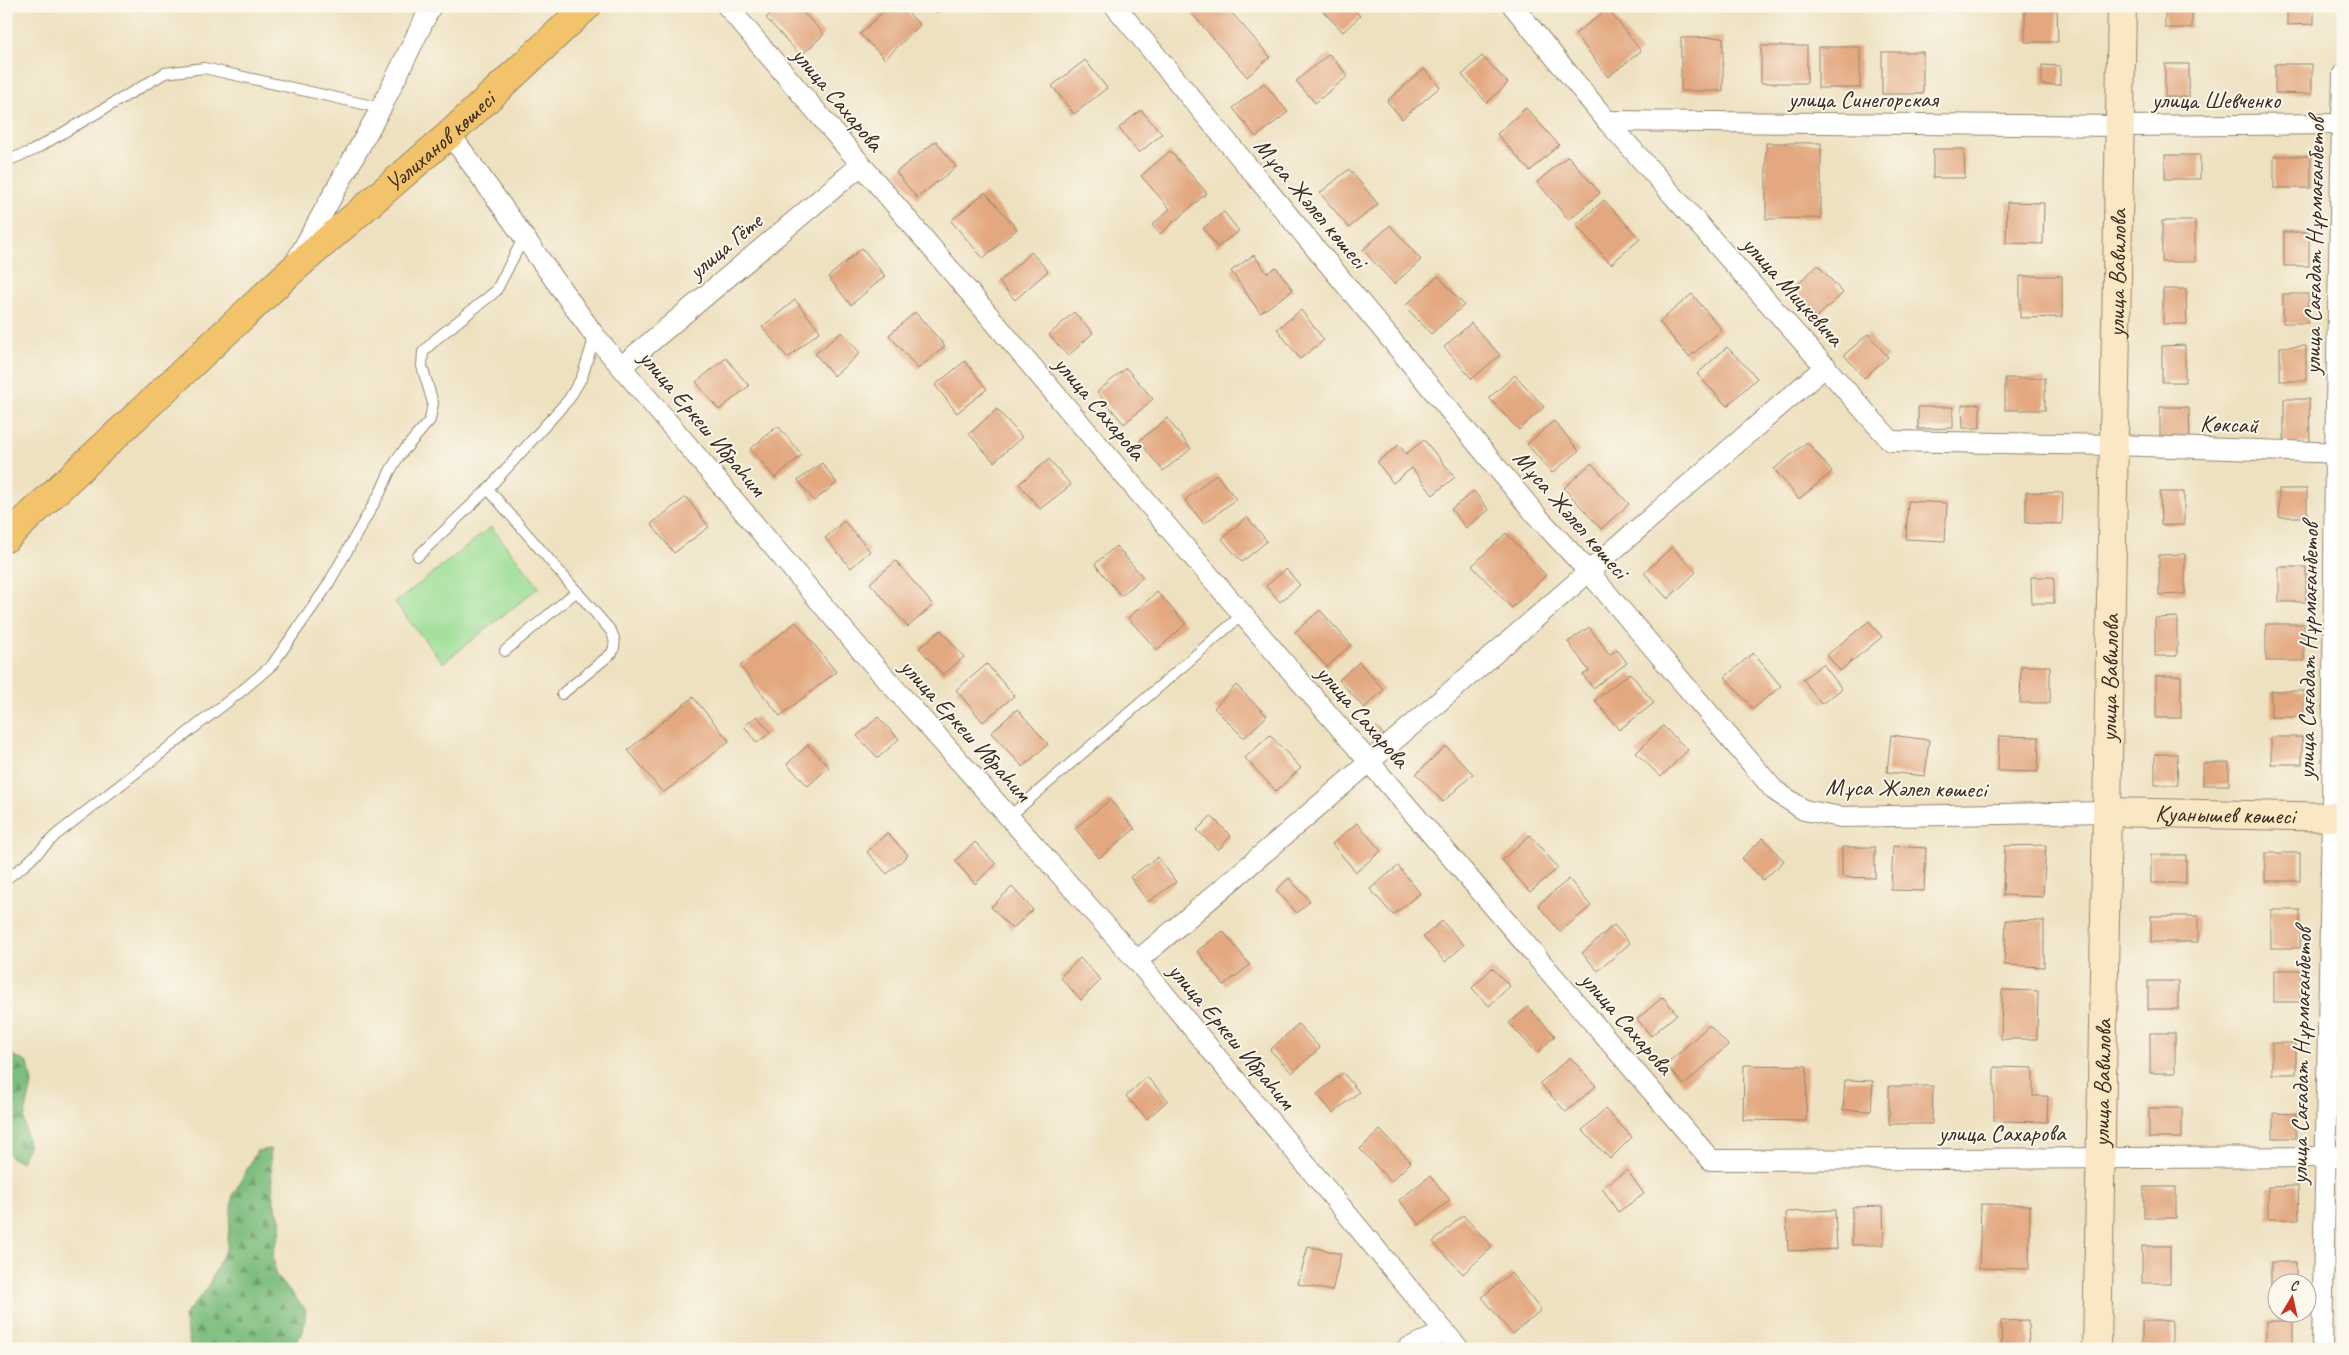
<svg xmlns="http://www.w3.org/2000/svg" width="2349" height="1355" viewBox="0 0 2349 1355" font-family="Caveat,sans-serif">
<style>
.green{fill:#9cde95;stroke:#6c845a}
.forest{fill:url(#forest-firs);stroke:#5c744e}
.building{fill:#e3a880}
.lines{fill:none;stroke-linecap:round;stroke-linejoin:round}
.lane-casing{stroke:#94866f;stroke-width:12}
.street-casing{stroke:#94866f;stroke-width:22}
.secondary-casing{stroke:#94866f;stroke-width:30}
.primary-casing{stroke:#94866f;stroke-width:30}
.lane{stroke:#fff;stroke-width:10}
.street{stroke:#fff;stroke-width:20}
.secondary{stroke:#fae7c3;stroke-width:28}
.primary{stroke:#f2c36a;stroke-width:28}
.labels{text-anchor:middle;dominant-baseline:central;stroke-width:4;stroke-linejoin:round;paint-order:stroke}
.street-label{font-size:24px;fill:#3b2a1e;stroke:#fbf7ec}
</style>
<defs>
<pattern id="forest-firs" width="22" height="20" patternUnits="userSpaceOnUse" patternTransform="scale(1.25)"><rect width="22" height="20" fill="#7dbd7e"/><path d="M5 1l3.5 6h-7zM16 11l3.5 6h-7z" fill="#689a67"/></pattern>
</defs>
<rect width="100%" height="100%" fill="#fbf7ec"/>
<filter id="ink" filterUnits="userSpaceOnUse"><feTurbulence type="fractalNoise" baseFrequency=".02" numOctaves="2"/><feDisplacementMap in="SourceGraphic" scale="10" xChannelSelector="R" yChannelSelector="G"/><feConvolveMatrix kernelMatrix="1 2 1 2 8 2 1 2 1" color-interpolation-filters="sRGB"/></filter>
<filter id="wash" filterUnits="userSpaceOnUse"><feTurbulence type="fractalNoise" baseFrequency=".0096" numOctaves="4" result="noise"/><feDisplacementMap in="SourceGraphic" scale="20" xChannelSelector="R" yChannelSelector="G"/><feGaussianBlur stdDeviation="1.12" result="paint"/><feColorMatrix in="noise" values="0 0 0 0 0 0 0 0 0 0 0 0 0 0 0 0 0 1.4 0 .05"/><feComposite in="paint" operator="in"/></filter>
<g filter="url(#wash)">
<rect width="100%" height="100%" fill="#eee1c0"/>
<!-- green -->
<path class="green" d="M 491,527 L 539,587 L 443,663 L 395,603 Z"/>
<!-- forest -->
<g class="forest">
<path d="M 12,1055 L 28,1063 L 32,1084 L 24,1120 L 28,1146 L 21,1162 L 13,1159 L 6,1152 L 6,1056 Z"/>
<path d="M 270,1149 L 273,1199 L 282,1225 L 273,1253 L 275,1274 L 306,1310 L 303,1332 L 288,1349 L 188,1349 L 190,1344 L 184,1317 L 189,1309 L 205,1292 L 227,1247 L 233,1195 L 257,1151 Z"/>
</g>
<g id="blocks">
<!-- building -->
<g class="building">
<path d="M 778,6 L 797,6 L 824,34 L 801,56 L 766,18 Z"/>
<path d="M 889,6 L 902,6 L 920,25 L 885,59 L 860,34 Z"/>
<path d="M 931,6 L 944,6 L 937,13 Z"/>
<path d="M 1201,6 L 1226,6 L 1270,57 L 1247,77 L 1192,14 Z"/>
<path d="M 1318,6 L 1351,6 L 1360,16 L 1343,32 Z"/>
<path d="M 1414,6 L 1428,6 L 1420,13 Z"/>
<path d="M 2025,6 L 2057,6 L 2058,42 L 2025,42 Z"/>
<rect x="2165" y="6" width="27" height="22"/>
<path d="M 2287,6 L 2314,6 L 2314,24 L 2287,25 Z"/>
<path d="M 1608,9 L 1641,51 L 1608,77 L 1575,34 Z"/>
<path d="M 1723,37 L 1723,91 L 1681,91 L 1681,38 Z"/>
<rect x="1761" y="46" width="46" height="37"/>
<rect x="1818" y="47" width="42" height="41"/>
<rect x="1882" y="52" width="41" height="42"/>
<path d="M 1329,54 L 1348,76 L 1315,103 L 1296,81 Z"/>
<path d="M 1482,56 L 1508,83 L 1487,103 L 1462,75 Z"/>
<path d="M 1085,60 L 1107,88 L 1074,114 L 1052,86 Z"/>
<rect x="2165" y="64" width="24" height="33"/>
<path d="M 2275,64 L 2312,64 L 2312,94 L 2275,93 Z"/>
<path d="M 2042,65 L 2060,66 L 2060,85 L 2042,85 Z"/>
<path d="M 1424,69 L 1440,87 L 1402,119 L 1387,101 Z"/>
<path d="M 1264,83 L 1288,112 L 1256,137 L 1233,108 Z"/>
<path d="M 1526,108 L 1559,145 L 1530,171 L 1497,134 Z"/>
<path d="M 1141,110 L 1162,134 L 1139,153 L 1119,128 Z"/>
<path d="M 936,141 L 956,167 L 917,198 L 896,172 Z"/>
<path d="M 1766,143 L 1821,143 L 1821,218 L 1766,219 Z"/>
<path d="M 1933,149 L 1964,149 L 1965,178 L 1933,178 Z"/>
<path d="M 1170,151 L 1207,193 L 1160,234 L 1152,225 L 1170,209 L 1141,176 Z"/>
<rect x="2165" y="155" width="35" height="24"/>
<path d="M 1568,156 L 1600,193 L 1569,220 L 1537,182 Z"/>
<rect x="2274" y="156" width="37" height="32"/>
<path d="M 1349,169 L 1378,204 L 1349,228 L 1320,193 Z"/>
<path d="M 985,192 L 1017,229 L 983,258 L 951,221 Z"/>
<path d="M 1604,200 L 1640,239 L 1611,264 L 1576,225 Z"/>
<path d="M 2007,202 L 2044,203 L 2043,244 L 2006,243 Z"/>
<path d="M 1224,212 L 1239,231 L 1217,247 L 1203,228 Z"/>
<rect x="2162" y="221" width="33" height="41"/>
<path d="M 1390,225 L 1421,260 L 1394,284 L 1363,250 Z"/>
<rect x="2284" y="232" width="25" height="34"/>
<path d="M 862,248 L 885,276 L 851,305 L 828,277 Z"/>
<path d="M 1031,252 L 1048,271 L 1015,300 L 999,282 Z"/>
<path d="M 1254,255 L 1267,273 L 1276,267 L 1293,290 L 1260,313 L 1231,271 Z"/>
<path d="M 1818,265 L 1843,293 L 1816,318 L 1791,290 Z"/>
<path d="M 1438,276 L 1464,305 L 1431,334 L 1405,306 Z"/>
<path d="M 2020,276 L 2062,276 L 2062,317 L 2020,318 Z"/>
<path d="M 2163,289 L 2186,289 L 2187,324 L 2163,324 Z"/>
<path d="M 1692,294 L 1722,330 L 1689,357 L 1659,322 Z"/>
<rect x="2283" y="294" width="25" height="29"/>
<path d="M 795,300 L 820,331 L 788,358 L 762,327 Z"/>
<path d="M 1301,310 L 1324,340 L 1300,359 L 1277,329 Z"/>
<path d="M 915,312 L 945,346 L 918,369 L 889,335 Z"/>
<path d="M 1074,312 L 1093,333 L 1068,356 L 1049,335 Z"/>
<path d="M 1471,323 L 1500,355 L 1472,379 L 1444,347 Z"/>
<path d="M 842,332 L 860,353 L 834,376 L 815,354 Z"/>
<path d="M 1868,334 L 1888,357 L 1864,378 L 1844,355 Z"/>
<path d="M 2185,345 L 2185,382 L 2162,382 L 2162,346 Z"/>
<path d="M 2306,346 L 2306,381 L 2280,381 L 2280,347 Z"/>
<path d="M 1727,347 L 1757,378 L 1727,406 L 1697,374 Z"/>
<path d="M 726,358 L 749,386 L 719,410 L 696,382 Z"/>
<path d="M 965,361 L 987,389 L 957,413 L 935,385 Z"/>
<path d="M 1126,368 L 1153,399 L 1124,424 L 1097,392 Z"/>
<path d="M 1515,375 L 1544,407 L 1519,430 L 1489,398 Z"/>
<rect x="2005" y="378" width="40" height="32"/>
<path d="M 2284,399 L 2309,399 L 2310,443 L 2284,443 Z"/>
<path d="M 1980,404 L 1980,428 L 1963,428 L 1962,405 Z"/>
<path d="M 1918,407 L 1953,407 L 1953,428 L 1918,429 Z"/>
<path d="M 2160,407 L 2189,407 L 2190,444 L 2160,444 Z"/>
<path d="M 997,409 L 1022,437 L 994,462 L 969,434 Z"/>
<path d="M 1167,418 L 1191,449 L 1163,471 L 1139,441 Z"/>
<path d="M 1554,421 L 1579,451 L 1552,473 L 1527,444 Z"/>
<path d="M 778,426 L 802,455 L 775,478 L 750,449 Z"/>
<path d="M 1424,440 L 1455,477 L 1433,495 L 1412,468 L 1393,483 L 1377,462 L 1399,445 L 1406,454 Z"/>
<path d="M 1807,442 L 1832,472 L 1799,499 L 1774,469 Z"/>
<path d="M 1049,459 L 1071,485 L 1040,509 L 1019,484 Z"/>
<path d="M 822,463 L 837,483 L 814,501 L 798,480 Z"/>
<path d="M 1591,463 L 1629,504 L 1601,529 L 1564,488 Z"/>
<path d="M 1216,474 L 1236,499 L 1204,524 L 1185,500 Z"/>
<rect x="2279" y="489" width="28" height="28"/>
<path d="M 1474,491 L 1489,510 L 1466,528 L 1451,509 Z"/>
<path d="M 2026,492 L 2063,493 L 2062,524 L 2026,523 Z"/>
<path d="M 2160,492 L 2184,492 L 2184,525 L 2161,525 Z"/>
<path d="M 686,497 L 709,527 L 674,553 L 651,524 Z"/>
<path d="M 1908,501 L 1947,503 L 1945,541 L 1906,539 Z"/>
<path d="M 1247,517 L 1267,541 L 1242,562 L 1222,539 Z"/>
<path d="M 844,521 L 870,551 L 851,568 L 825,538 Z"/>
<path d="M 1506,533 L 1546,575 L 1512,608 L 1472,566 Z"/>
<path d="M 1116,546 L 1143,577 L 1121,596 L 1095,564 Z"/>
<path d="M 1672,547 L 1696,572 L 1668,599 L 1644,573 Z"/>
<path d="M 2185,554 L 2185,594 L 2159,595 L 2159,555 Z"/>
<path d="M 896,561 L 933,605 L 908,627 L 870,583 Z"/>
<rect x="2279" y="567" width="27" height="35"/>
<path d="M 1286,569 L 1300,585 L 1280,602 L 1266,586 Z"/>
<path d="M 2031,577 L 2054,577 L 2054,603 L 2032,603 Z"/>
<path d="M 1157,592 L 1186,624 L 1157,650 L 1128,618 Z"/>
<path d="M 1320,610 L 1351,645 L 1327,667 L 1295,632 Z"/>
<path d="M 2177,617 L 2177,656 L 2155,656 L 2155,618 Z"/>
<path d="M 1869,621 L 1882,637 L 1840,671 L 1827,655 Z"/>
<path d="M 796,622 L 836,672 L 780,716 L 740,666 Z"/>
<rect x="2266" y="624" width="38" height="37"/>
<path d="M 1589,627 L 1610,655 L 1617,649 L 1627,663 L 1593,688 L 1583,675 L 1589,671 L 1568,642 Z"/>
<path d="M 941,630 L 964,657 L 943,675 L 919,648 Z"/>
<path d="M 1753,653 L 1781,686 L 1753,709 L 1725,677 Z"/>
<path d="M 1359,662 L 1384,690 L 1364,708 L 1339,680 Z"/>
<path d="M 987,664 L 1014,696 L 983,722 L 956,690 Z"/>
<path d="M 1823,664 L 1842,689 L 1821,704 L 1803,679 Z"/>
<path d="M 2021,666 L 2050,666 L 2050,703 L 2020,703 Z"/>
<path d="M 1630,673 L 1654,703 L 1619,730 L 1595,700 Z"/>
<rect x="2156" y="676" width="25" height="42"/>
<path d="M 1236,685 L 1267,716 L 1244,738 L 1214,708 Z"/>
<rect x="2271" y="691" width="33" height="26"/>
<path d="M 693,697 L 729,741 L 663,793 L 628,750 Z"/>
<path d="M 1017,709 L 1048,744 L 1023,767 L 991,733 Z"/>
<path d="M 757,716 L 770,732 L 757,743 L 744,726 Z"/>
<path d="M 878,717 L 899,739 L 878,758 L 857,736 Z"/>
<path d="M 1663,726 L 1688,750 L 1661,777 L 1636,753 Z"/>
<path d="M 1377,727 L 1384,735 L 1376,742 L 1369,735 Z"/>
<path d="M 1270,735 L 1301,768 L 1276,791 L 1245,758 Z"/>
<path d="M 1891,735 L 1929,740 L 1925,776 L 1887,772 Z"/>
<path d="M 1999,736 L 2039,737 L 2038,772 L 1998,771 Z"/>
<rect x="2271" y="737" width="31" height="27"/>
<path d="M 808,745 L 829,767 L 808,786 L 787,764 Z"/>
<path d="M 1446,746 L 1473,774 L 1443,802 L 1416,774 Z"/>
<path d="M 2155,754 L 2177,754 L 2178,785 L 2155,785 Z"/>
<rect x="2203" y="763" width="26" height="22"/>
<path d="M 1110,800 L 1135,829 L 1099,858 L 1075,828 Z"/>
<path d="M 1211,816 L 1231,836 L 1218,850 L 1197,830 Z"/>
<path d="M 1357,823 L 1381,851 L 1356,872 L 1332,844 Z"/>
<path d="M 887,833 L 908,855 L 887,874 L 867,852 Z"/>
<path d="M 1530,835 L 1558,868 L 1530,892 L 1502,860 Z"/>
<path d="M 1763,838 L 1784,861 L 1763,880 L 1742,858 Z"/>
<path d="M 975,842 L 996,864 L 975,884 L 955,861 Z"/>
<path d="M 2046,845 L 2043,897 L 2003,895 L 2005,846 Z"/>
<path d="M 1893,846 L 1926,848 L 1924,891 L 1891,890 Z"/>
<path d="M 1842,847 L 1875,847 L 1875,878 L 1842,877 Z"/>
<rect x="2265" y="853" width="35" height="28"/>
<rect x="2151" y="855" width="35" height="28"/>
<path d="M 1158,857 L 1176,882 L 1148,902 L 1130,877 Z"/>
<path d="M 1398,866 L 1420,893 L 1393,915 L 1370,889 Z"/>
<path d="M 1289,878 L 1310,901 L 1297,913 L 1276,890 Z"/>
<path d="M 1569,879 L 1591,906 L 1560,932 L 1538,905 Z"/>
<path d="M 1012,887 L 1033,910 L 1012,929 L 991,907 Z"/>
<rect x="2271" y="910" width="29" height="38"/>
<rect x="2151" y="916" width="47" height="26"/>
<path d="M 2006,920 L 2044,921 L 2044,967 L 2004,965 Z"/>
<path d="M 1442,921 L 1464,945 L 1445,962 L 1423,937 Z"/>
<path d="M 1614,925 L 1630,943 L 1598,971 L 1582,953 Z"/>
<path d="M 1223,931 L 1250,965 L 1224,985 L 1197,951 Z"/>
<path d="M 1080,958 L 1101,980 L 1081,1000 L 1060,977 Z"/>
<path d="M 1492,968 L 1510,986 L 1489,1006 L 1472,988 Z"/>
<rect x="2274" y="970" width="26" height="32"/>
<rect x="2148" y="981" width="30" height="28"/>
<path d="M 2002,990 L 2038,991 L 2037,1039 L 2001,1039 Z"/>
<path d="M 1663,997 L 1677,1014 L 1651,1036 L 1637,1019 Z"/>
<path d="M 1528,1007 L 1555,1036 L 1537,1053 L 1509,1023 Z"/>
<path d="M 1298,1024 L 1320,1048 L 1292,1073 L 1270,1050 Z"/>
<path d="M 1709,1025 L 1728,1045 L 1684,1085 L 1666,1065 Z"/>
<rect x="2150" y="1033" width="25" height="40"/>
<rect x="2272" y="1043" width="24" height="31"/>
<path d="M 1570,1057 L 1596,1086 L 1566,1112 L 1540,1083 Z"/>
<path d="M 1744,1065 L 1807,1066 L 1806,1121 L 1743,1120 Z"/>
<path d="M 1994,1067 L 2033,1068 L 2033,1096 L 2048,1096 L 2047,1122 L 1994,1121 Z"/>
<path d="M 1343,1073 L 1359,1092 L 1333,1113 L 1317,1094 Z"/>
<path d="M 1147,1077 L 1168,1100 L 1147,1119 L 1126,1096 Z"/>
<path d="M 1845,1080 L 1873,1081 L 1871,1111 L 1843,1110 Z"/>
<path d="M 1889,1086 L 1933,1086 L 1932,1124 L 1889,1124 Z"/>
<rect x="2149" y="1108" width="33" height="30"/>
<path d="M 1605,1109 L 1632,1137 L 1610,1159 L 1582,1130 Z"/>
<path d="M 2273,1113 L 2296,1114 L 2296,1138 L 2273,1138 Z"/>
<path d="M 1380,1130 L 1411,1162 L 1391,1182 L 1360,1149 Z"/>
<path d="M 1627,1170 L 1644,1194 L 1618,1212 L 1602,1188 Z"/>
<path d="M 1430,1176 L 1450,1200 L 1419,1225 L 1399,1200 Z"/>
<path d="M 2298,1186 L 2299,1219 L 2268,1219 L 2268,1187 Z"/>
<rect x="2144" y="1187" width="32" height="31"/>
<path d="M 1981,1204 L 2030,1205 L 2029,1269 L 1979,1268 Z"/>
<path d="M 1883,1206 L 1884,1245 L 1852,1245 L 1852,1207 Z"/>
<path d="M 1835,1210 L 1837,1249 L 1788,1251 L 1786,1212 Z"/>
<path d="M 1463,1215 L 1492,1247 L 1463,1274 L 1433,1242 Z"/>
<path d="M 1308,1246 L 1341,1254 L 1332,1291 L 1298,1284 Z"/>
<rect x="2142" y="1246" width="28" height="37"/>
<path d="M 2271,1262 L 2296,1262 L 2296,1282 L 2276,1282 L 2276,1286 L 2271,1286 Z"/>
<path d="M 1511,1273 L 1541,1310 L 1512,1334 L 1482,1297 Z"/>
<path d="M 2028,1320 L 2029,1349 L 2002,1349 L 2001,1321 Z"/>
<rect x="2142" y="1321" width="30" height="28"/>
<rect x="2266" y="1321" width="27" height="28"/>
</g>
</g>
</g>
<g filter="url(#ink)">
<use href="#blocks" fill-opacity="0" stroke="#94866f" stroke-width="1"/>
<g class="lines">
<!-- lane casing -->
<g class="lane-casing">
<g id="lane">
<path d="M 6,161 L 32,151 L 165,73 L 204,68 L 381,108"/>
<path d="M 488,489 L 611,631 C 615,639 616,644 612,653 L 562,694"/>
<path d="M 418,556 L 488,489 L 569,399 L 582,377 L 595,336"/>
<path d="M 505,651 L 577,591"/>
<path d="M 1010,816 L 1243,614"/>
<path d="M 6,879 L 25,865 L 57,834 L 244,689 L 272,665 L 326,588 L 381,491 L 390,471 L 399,456 L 430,420 L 433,403 L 422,366 L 423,352 L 436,339 L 496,291 L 524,237"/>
</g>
</g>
<!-- street casing -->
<g class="street-casing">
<g id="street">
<path d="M 727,6 L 1189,552 L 1711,1160 L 2343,1157"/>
<path d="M 1115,6 L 1537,516 L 1588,571 L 1774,790 L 1804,810 L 1841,817 L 2107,812"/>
<path d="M 1513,6 L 1607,121 L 1891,441 L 2114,445 L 2343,453"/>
<path d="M 1607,121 L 2119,126 L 2343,124"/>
<path d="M 450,134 L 595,336 L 865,655 L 1137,961 L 1459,1349"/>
<path d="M 295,263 L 381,108 L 431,6"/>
<path d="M 622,366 L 861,165"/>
<path d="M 1137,961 C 1369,765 1596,564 1826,366"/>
<path d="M 1406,1349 L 1445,1332"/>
<path d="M 2322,1349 L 2332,817 L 2335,452 L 2343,74"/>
</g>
</g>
<!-- secondary casing -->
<g class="secondary-casing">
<g id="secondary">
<path id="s1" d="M 2107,812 L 2343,817"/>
<path id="s2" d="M 2097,1349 L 2122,6"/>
</g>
</g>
<!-- primary casing -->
<g class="primary-casing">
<g id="primary">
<path id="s3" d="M 6,538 L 289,273 L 450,134 L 587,6"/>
</g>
</g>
<!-- lane -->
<use href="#lane" class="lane"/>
<!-- street -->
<use href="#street" class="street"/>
<!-- secondary -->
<use href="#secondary" class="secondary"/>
<!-- primary -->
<use href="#primary" class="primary"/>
</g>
</g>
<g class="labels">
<!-- street labels -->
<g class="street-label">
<text transform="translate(838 99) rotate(50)">улица Сахарова</text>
<text x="1863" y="99">улица Синегорская</text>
<text x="2216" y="100">улица Шевченко</text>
<text stroke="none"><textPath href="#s3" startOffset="588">Уәлиханов көшесі</textPath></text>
<text transform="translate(1311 203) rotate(50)">Мұса Жәлел көшесі</text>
<text transform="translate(725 246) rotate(-40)">улица Гёте</text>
<text transform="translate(2314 246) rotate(-89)">улица Сағадат Нұрмағанбетов</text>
<text stroke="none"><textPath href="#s2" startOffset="1076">улица Вавилова</textPath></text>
<text transform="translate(1793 291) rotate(48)">улица Мицкевича</text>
<text transform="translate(1100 408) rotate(50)">улица Сахарова</text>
<text transform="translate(703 423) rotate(50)">улица Еркеш Ибраһим</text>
<text transform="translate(2229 424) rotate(2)">Көксай</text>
<text transform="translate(1571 514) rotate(49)">Мұса Жәлел көшесі</text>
<text transform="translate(2308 651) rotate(-89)">улица Сағадат Нұрмағанбетов</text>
<text stroke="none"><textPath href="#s2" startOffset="671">улица Вавилова</textPath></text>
<text transform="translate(1363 716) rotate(49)">улица Сахарова</text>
<text transform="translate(966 730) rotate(48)">улица Еркеш Ибраһим</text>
<text transform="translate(1906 788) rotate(1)">Мұса Жәлел көшесі</text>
<text stroke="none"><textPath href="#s1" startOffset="118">Қуанышев көшесі</textPath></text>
<text transform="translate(1627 1023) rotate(49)">улица Сахарова</text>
<text transform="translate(1232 1036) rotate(50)">улица Еркеш Ибраһим</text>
<text transform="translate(2301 1056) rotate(-89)">улица Сағадат Нұрмағанбетов</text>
<text stroke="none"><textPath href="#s2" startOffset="266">улица Вавилова</textPath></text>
<text x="2002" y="1133">улица Сахарова</text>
</g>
</g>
<!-- margin -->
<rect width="2349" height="1355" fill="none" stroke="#fbf7ec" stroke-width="25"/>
<!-- north arrow -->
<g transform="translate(2292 1298) rotate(9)"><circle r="24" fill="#fbf7ec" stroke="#aea59a"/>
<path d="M0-4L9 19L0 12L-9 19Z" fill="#c8321e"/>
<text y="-8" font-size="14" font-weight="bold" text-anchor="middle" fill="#3b2a1e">С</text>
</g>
</svg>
